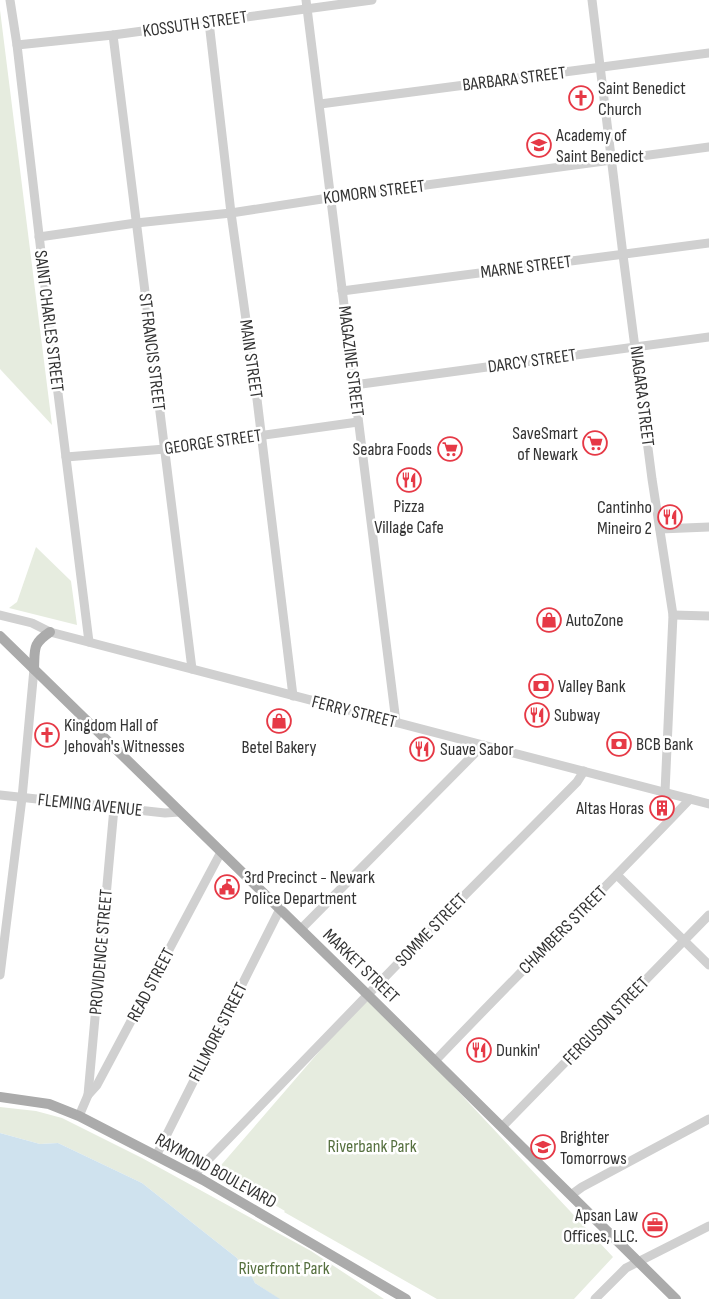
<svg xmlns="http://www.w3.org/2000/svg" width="709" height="1299" viewBox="0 0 709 1299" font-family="'Sofia Sans Condensed',sans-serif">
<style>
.green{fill:#e6ecdf}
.water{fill:#cfe2ee}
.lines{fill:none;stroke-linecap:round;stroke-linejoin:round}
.minor{stroke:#d0d0d0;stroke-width:9}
.major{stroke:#ababab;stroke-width:10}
.labels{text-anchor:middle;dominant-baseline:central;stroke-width:5;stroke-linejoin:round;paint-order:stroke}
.street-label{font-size:18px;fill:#333;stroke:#fff}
.poi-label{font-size:18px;fill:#333;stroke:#fff;text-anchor:start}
.park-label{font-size:18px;fill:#56703f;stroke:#fff}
</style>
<rect width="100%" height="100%" fill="#fff"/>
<!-- green -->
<g class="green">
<path d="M 0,10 L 52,425 L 0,369 Z"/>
<path d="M 36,547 L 71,581 L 77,625 L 9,608 L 17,602 Z"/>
<path d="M 368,995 L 613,1257 L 574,1299 L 437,1299 L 284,1212 L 285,1211 L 216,1171 Z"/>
<path d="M 0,1107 L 36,1111 L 62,1118 L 142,1158 L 311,1251 L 384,1299 L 279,1299 L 255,1283 L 249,1272 L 242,1267 L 237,1258 L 142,1183 L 58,1143 L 40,1144 L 0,1133 Z"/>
</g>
<!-- water -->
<path class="water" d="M 0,1133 L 40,1144 L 58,1143 L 142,1183 L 237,1258 L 242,1267 L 249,1271 L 255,1283 L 280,1299 L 0,1299 Z"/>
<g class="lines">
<!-- minor -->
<g class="minor">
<path d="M 10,0 L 17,45 L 49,321 L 89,642"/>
<path d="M 306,0 L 396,722"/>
<path d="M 592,0 L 623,255 L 652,479 L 673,615 L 665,792"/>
<path d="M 209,22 L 231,213 L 256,391 L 293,696"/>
<path d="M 113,35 L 192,669"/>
<path d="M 17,45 L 113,35 L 372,0"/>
<path d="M 320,104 L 709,53"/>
<path d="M 39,237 L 136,223 L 231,213 L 322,199 L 709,147"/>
<path d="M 342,291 L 709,243"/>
<path d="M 354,385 L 709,337"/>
<path d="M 66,457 L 165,449 L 358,422"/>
<path d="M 660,529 L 709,527"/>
<path d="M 0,615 L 32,623 L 50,632 L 709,804"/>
<path d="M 673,615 L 709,616"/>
<path d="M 0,795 L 165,813 L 179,812"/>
<path d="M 617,875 L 709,965"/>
<path d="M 301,929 L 483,745"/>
<path d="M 0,975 L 22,798 L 34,669"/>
<path d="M 435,1061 C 519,973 606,887 690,799"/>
<path d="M 88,1095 L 114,808"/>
<path d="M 79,1116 L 88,1095 L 97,1085 L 221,852"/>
<path d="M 502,1127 L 709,915"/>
<path d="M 156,1156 L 280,909"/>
<path d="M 195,1176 L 201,1167 L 443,917 L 577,782 L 584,771"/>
<path d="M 571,1195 L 582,1187 L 709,1119"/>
<path d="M 595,1299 L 626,1268 L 709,1226"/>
</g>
<!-- major -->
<g class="major">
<path d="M 0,636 L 368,995 L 676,1299"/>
<path d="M 34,669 C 35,649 32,644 50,632"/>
<path d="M 0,1097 L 49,1104 L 79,1116 L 203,1180 L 406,1299"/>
</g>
</g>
<!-- icons -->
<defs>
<g id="church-ring" transform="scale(1.25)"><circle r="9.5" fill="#fff" stroke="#e63946" stroke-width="1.5"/><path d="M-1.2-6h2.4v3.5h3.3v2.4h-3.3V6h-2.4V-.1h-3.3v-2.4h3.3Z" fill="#e63946"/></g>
<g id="school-ring" transform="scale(1.25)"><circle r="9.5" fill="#fff" stroke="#e63946" stroke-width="1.5"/><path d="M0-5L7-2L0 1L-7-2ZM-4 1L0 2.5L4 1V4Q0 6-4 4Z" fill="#e63946"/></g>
<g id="supermarket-ring" transform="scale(1.25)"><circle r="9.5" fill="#fff" stroke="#e63946" stroke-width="1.5"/><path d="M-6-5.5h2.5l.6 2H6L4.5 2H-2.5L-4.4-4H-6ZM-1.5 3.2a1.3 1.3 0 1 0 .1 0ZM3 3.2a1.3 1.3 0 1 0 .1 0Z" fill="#e63946"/></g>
<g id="restaurant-ring" transform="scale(1.25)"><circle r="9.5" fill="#fff" stroke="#e63946" stroke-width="1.5"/><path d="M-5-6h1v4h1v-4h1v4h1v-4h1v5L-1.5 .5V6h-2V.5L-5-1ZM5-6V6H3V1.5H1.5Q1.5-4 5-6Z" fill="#e63946"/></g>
<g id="shop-ring" transform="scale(1.25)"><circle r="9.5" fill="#fff" stroke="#e63946" stroke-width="1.5"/><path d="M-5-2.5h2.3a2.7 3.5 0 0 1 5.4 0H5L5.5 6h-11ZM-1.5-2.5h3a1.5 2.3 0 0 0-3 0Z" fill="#e63946"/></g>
<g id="bank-ring" transform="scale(1.25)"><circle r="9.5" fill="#fff" stroke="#e63946" stroke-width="1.5"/><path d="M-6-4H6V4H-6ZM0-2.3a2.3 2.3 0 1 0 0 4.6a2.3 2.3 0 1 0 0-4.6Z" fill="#e63946"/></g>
<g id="building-ring" transform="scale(1.25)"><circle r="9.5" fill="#fff" stroke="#e63946" stroke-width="1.5"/><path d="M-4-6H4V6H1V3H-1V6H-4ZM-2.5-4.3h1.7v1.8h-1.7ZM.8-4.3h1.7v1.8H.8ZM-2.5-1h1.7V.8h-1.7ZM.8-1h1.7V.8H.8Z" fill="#e63946"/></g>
<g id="civic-ring" transform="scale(1.25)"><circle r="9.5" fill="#fff" stroke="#e63946" stroke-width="1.5"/><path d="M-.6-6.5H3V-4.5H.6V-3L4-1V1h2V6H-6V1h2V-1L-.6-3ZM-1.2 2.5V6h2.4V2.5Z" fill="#e63946"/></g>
<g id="office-ring" transform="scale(1.25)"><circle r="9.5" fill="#fff" stroke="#e63946" stroke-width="1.5"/><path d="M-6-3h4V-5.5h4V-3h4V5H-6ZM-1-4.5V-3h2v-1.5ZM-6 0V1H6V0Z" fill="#e63946"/></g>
</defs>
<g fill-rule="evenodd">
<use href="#church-ring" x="581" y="98"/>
<use href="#school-ring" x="539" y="145"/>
<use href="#supermarket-ring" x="595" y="443"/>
<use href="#supermarket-ring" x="450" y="449"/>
<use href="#restaurant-ring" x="409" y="480"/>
<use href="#restaurant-ring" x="670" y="517"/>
<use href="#shop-ring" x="549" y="620"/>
<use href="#bank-ring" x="541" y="686"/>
<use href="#restaurant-ring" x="537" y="715"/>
<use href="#shop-ring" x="279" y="721"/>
<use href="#church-ring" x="47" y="735"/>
<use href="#bank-ring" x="619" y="744"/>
<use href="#restaurant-ring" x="422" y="749"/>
<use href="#building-ring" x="662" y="808"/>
<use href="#civic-ring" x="227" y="887"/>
<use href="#restaurant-ring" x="479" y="1050"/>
<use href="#school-ring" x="543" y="1147"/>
<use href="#office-ring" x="655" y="1225"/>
</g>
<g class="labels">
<!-- street labels -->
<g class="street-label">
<text transform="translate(195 24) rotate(-8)">KOSSUTH STREET</text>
<text transform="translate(514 79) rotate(-7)">BARBARA STREET</text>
<text transform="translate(374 192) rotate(-7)">KOMORN STREET</text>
<text transform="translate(526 267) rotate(-7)">MARNE STREET</text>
<text transform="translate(49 321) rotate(83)">SAINT CHARLES STREET</text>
<text transform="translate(152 352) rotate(83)">ST FRANCIS STREET</text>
<text transform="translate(251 359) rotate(82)">MAIN STREET</text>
<text transform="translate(351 361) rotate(83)">MAGAZINE STREET</text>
<text transform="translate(532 361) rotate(-8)">DARCY STREET</text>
<text transform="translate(642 396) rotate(83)">NIAGARA STREET</text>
<text transform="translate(213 442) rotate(-8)">GEORGE STREET</text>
<text transform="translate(354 712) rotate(14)">FERRY STREET</text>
<text transform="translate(90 805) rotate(6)">FLEMING AVENUE</text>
<text transform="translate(431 930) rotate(-46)">SOMME STREET</text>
<text transform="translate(563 930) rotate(-45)">CHAMBERS STREET</text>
<text transform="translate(101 952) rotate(-85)">PROVIDENCE STREET</text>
<text transform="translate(361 966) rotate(44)">MARKET STREET</text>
<text transform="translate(151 985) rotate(-62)">READ STREET</text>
<text transform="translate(606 1021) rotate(-46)">FERGUSON STREET</text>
<text transform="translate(218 1032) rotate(-63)">FILLMORE STREET</text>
<text transform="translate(216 1171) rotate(29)">RAYMOND BOULEVARD</text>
</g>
<!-- poi labels -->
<g class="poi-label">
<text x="598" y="88">Saint Benedict<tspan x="598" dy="21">Church</tspan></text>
<text x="556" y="135">Academy of<tspan x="556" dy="21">Saint Benedict</tspan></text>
<text x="578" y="433" text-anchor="end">SaveSmart<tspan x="578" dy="21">of Newark</tspan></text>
<text x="432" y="449" text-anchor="end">Seabra Foods</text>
<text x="409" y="506" text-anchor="middle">Pizza<tspan x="409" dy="21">Village Cafe</tspan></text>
<text x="652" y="507" text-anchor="end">Cantinho<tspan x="652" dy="21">Mineiro 2</tspan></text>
<text x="566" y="620">AutoZone</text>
<text x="558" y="686">Valley Bank</text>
<text x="554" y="715">Subway</text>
<text x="64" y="725">Kingdom Hall of<tspan x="64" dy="21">Jehovah's Witnesses</tspan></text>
<text x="636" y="744">BCB Bank</text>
<text x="279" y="747" text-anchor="middle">Betel Bakery</text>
<text x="440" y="749">Suave Sabor</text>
<text x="644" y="808" text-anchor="end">Altas Horas</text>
<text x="244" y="877">3rd Precinct - Newark<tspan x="244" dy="21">Police Department</tspan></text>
<text x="496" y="1050">Dunkin'</text>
<text x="560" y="1137">Brighter<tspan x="560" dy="21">Tomorrows</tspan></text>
<text x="638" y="1215" text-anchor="end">Apsan Law<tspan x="638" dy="21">Offices, LLC.</tspan></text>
</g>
<!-- park labels -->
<g class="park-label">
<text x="372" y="1146">Riverbank Park</text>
<text x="284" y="1268">Riverfront Park</text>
</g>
</g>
</svg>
